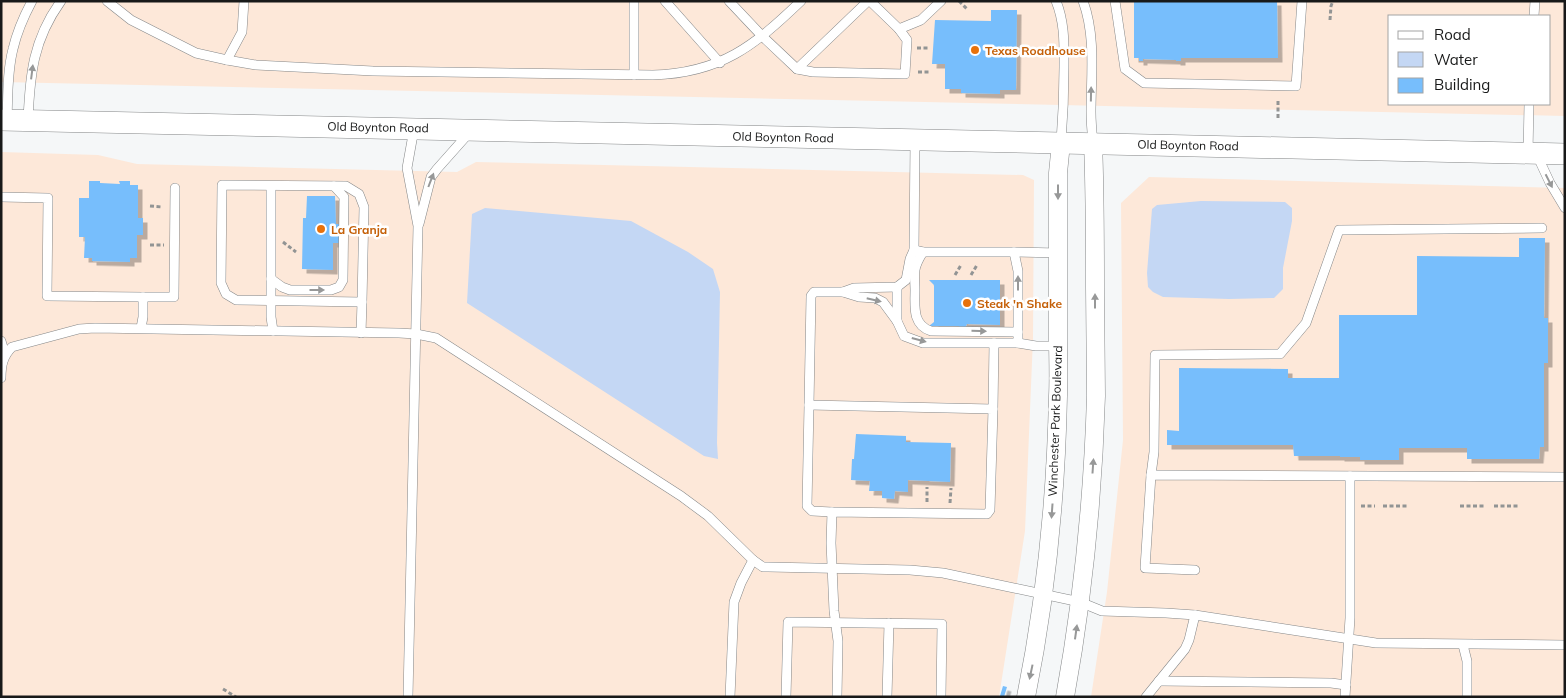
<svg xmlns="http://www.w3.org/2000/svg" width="1566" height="698" viewBox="0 0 1566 698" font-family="Mulish,sans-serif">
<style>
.commercial{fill:#fde8d9;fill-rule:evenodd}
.water{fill:#c4d7f4}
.building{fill:#77befc;filter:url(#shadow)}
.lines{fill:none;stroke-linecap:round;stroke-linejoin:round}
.service-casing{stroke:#858788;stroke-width:10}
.minor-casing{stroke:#858788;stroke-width:19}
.tertiary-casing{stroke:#858788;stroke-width:22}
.path{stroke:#929494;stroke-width:3;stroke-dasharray:4 2.5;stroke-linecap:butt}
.service{stroke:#fff;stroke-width:9}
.minor{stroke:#fff;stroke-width:18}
.tertiary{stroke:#fff;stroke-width:21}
.oneway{fill:#979898}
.food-dot{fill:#e8710a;stroke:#fff;stroke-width:2}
.labels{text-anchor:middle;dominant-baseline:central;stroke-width:5;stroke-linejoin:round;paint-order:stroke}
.food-label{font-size:12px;font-weight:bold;fill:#c56008;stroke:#fff;text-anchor:start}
.street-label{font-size:12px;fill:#181919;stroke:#fff}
</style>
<defs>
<filter id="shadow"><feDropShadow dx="4.5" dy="4.5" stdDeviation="0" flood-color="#0004"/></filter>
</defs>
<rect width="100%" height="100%" fill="#f5f7f8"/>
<!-- commercial -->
<g class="commercial">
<path d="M 1,1 L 1565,1 L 1565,116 L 1,82 ZM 1390,16 L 1550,16 L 1550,104 L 1390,104 Z"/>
<path d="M 1,152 L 98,155 L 137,164 L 457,172 L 476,162 L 1023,175 L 1034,180 L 1033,338 L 1025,531 L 999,697 L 1,697 Z"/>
<path d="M 1149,177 L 1565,188 L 1565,697 L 1091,697 L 1107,592 L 1123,440 L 1121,203 Z"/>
</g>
<!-- water -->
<g class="water">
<path d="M 1201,201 L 1285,202 L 1292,208 L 1292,221 L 1283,268 L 1283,289 L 1274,298 L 1229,299 L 1163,297 L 1153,292 L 1148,287 L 1147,273 L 1152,209 L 1157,205 Z"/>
<path d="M 485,208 L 631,221 L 688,252 L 713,269 L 720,292 L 717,443 L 718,459 L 704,456 L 467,303 L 472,214 Z"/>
</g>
<!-- building -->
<g class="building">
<path d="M 1134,1 L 1277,1 L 1278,58 L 1181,58 L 1181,61 L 1176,61 L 1176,60 L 1143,59 L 1143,61 L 1139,61 L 1139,58 L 1134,58 Z"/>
<path d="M 991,10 L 1017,10 L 1016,90 L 1000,90 L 1000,94 L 961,93 L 961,89 L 945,89 L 945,64 L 932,64 L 935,20 L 991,21 Z"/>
<path d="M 89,181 L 100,181 L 100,183 L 120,184 L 119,181 L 130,181 L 130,185 L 138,185 L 138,218 L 143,218 L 143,235 L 137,235 L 137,258 L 130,258 L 130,262 L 92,261 L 92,258 L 84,258 L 85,237 L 79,237 L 79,198 L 89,198 Z"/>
<path d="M 307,196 L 335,196 L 336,224 L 339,224 L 339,243 L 333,243 L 333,270 L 302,269 L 303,218 L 306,218 Z"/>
<path d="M 1519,238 L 1545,238 L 1544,318 L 1548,318 L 1548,363 L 1544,363 L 1544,447 L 1540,447 L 1539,459 L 1467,459 L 1467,448 L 1399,448 L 1399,460 L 1360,460 L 1360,457 L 1340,457 L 1340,456 L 1294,456 L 1293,445 L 1167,445 L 1167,430 L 1179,431 L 1179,368 L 1288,369 L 1288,378 L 1339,378 L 1339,315 L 1417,315 L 1417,256 L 1519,257 Z"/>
<path d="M 929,280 L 1000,280 L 1000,325 L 967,324 L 965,328 L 959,328 L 959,326 L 929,326 L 934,322 L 934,285 Z"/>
<path d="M 856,434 L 906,436 L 906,442 L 951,443 L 950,482 L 908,480 L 908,492 L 895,491 L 894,499 L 882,498 L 882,491 L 869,491 L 870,481 L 851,480 L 852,459 L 854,459 Z"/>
<path d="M 1003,686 L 1007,687 L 1004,697 L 1000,696 Z"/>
</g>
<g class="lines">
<!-- service casing -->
<g class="service-casing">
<g id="service">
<path d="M 107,1 L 131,20 L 196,53 L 227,60 L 256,65 L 373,71 L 653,75 C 721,73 754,46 801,1"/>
<path d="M 665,1 L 720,63"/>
<path d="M 729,1 L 762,36 L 797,69 L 813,72 L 905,74 L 907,40 L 899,29 L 870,1"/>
<path d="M 1056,1 C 1065,23 1064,45 1064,67 C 1064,93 1063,117 1061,142"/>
<path d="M 1083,1 C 1096,36 1091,76 1091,112 C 1091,122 1092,133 1093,143"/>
<path d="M 1115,1 L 1125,69 L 1144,83 L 1296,86 L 1302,1"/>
<path d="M 1534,16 L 1535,1"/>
<path d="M 899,29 L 921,20 L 941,1"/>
<path d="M 227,60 L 242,32 L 244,1"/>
<path d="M 797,69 L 868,1"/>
<path d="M 634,75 L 634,1"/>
<path d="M 7,120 C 8,97 7,72 13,49 C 17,32 24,16 32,1"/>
<path d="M 28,120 C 30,74 33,40 61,1"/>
<path d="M 1528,153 L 1529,104"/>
<path d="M 1536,153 L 1550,183 L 1565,208"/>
<path d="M 222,185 L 346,186 L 359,194 L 364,207 L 362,302 L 236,300 L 226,294 L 221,283 Z"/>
<path d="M 271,186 L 271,317 L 273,331"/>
<path d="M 1,197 L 48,198 L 47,296 L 143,297"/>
<path d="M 419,224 L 431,177 L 437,169 L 469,133"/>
<path d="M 914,250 L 923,252 L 1014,252 L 1018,271 L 1018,343"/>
<path d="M 923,252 C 920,257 916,263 915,270 C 914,276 915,284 915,290 C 915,306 912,325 931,331 L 1018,332"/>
<path d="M 1014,252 L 1058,253"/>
<path d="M 271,279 L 282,287 L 290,290 L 331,290 L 339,287 L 343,280 L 344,197 L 334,186"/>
<path d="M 897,287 L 897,321 L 904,336 L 923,343 L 1018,343 L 1036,346 L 1058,346"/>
<path d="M 843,292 L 854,288 L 897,287 L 906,280 L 910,259 L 914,250 L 915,140"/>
<path d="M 141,328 L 143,317 L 143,297 L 174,297 L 175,188"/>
<path d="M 361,333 L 362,302"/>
<path d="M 1,341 L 5,354"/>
<path d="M 1,378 C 1,365 3,356 12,347 L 79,329 L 95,328 L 399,333 L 416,334 L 436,338 L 681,496 L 708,516 L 753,560 L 741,583 L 734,602 L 730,697"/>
<path d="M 809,405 L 807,506 L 812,511 L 832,512"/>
<path d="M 993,409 L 994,343"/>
<path d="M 1151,475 L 1154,452 L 1155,355 L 1280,354 L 1306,323 L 1339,230 L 1542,228"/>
<path d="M 753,560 L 763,567 L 768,567 L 910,570 L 943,573 L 1080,602 L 1102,611 L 1166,613 L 1195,615 L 1376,643 L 1565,645"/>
<path d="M 1195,570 L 1145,568 L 1151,475 L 1565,477"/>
<path d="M 1463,645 L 1467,661 L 1467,697"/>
<path d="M 1159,681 L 1331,683 L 1346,685"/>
<path d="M 408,697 L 418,226 L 407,168 L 414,129"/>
<path d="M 786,697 L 788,622 L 942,624 L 941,697"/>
<path d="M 837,697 L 838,641 L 834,611 L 831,543 L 832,512 L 987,514 L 990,510 L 993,409 L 809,405 L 811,296 L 814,292 L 843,292 L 859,297 L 875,298 L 883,302 L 897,321"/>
<path d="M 887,697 L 889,623"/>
<path d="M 1146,697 L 1185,649 L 1189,640 L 1195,615"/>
<path d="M 1345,697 L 1350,618 L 1350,476"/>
</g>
</g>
<!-- minor casing -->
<g class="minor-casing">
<g id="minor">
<path d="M 1026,697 C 1046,598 1056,497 1058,396 C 1059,376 1058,356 1058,336 C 1058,282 1058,227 1058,173 L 1061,143"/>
<path d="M 1065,697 C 1083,598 1093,497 1096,396 C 1096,360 1095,323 1095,287 C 1095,239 1095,191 1093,143"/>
</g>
</g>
<!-- tertiary casing -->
<g class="tertiary-casing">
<path id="tertiary" d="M 1,120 L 1565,154"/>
</g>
<!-- path -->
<g class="path">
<path d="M 959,1 L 968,10"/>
<path d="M 1330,20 L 1331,6 L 1333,1"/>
<path d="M 917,48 L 929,48"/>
<path d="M 918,72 L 929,72"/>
<path d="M 1278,118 L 1278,99"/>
<path d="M 150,206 L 162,207"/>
<path d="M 283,242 L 296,252"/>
<path d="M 150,245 L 164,245"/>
<path d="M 955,275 L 961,265"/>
<path d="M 971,275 L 977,265"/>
<path d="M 927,502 L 927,487"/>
<path d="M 950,503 L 951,488"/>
<path d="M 1361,506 L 1375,506"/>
<path d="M 1383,506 L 1409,506"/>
<path d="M 1460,506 L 1485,506"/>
<path d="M 1494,506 L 1518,506"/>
<path d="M 223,689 L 236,697"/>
</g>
<!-- service -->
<use href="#service" class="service"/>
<!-- minor -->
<use href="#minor" class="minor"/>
<!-- tertiary -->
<use href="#tertiary" class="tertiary"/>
</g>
<!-- one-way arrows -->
<defs><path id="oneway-solid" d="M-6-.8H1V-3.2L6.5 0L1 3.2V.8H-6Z" transform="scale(1.25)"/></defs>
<g class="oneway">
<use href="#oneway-solid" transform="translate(32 72) rotate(-83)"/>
<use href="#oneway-solid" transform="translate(1091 94) rotate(-89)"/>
<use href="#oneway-solid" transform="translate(431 180) rotate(-69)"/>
<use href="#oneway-solid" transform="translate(1549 181) rotate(63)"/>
<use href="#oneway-solid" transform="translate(1058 192) rotate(90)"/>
<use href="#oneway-solid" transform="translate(1018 283) rotate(-90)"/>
<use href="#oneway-solid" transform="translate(317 290)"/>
<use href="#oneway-solid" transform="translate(874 300) rotate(13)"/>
<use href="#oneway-solid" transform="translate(1095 301) rotate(-90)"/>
<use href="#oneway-solid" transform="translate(979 331) rotate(1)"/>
<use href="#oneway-solid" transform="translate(919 340) rotate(15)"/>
<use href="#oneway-solid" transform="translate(1093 466) rotate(-86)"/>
<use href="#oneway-solid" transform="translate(1052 511) rotate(94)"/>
<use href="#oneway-solid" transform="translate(1076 632) rotate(-82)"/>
<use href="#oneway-solid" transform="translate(1031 672) rotate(102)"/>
</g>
<!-- markers -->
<g class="food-dot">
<circle cx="975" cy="50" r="5"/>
<circle cx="321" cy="229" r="5"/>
<circle cx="967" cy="303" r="5"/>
</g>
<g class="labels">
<!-- food labels -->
<g class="food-label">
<text x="985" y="50">Texas Roadhouse</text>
<text x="331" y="229">La Granja</text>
<text x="977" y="303">Steak 'n Shake</text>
</g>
<!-- street labels -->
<g class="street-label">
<text transform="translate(378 127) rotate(1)">Old Boynton Road</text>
<text transform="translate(783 137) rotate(1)">Old Boynton Road</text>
<text transform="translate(1188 145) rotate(1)">Old Boynton Road</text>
<text transform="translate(1055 421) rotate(-88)">Winchester Park Boulevard</text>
</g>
</g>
<!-- border -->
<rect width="1566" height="698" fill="none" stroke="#181919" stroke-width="5"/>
<!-- legend -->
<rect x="1388" y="15" width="162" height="90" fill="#ffffff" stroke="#a3a3a3"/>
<rect x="1398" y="31" width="25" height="8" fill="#ffffff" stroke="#a3a3a3"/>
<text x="1434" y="40" font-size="15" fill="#181919">Road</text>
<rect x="1398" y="52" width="25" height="15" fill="#c4d7f4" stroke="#a3a3a3"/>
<text x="1434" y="65" font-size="15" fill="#181919">Water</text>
<rect x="1398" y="78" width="25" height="15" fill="#77befc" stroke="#a3a3a3"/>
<text x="1434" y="90" font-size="15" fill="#181919">Building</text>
</svg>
